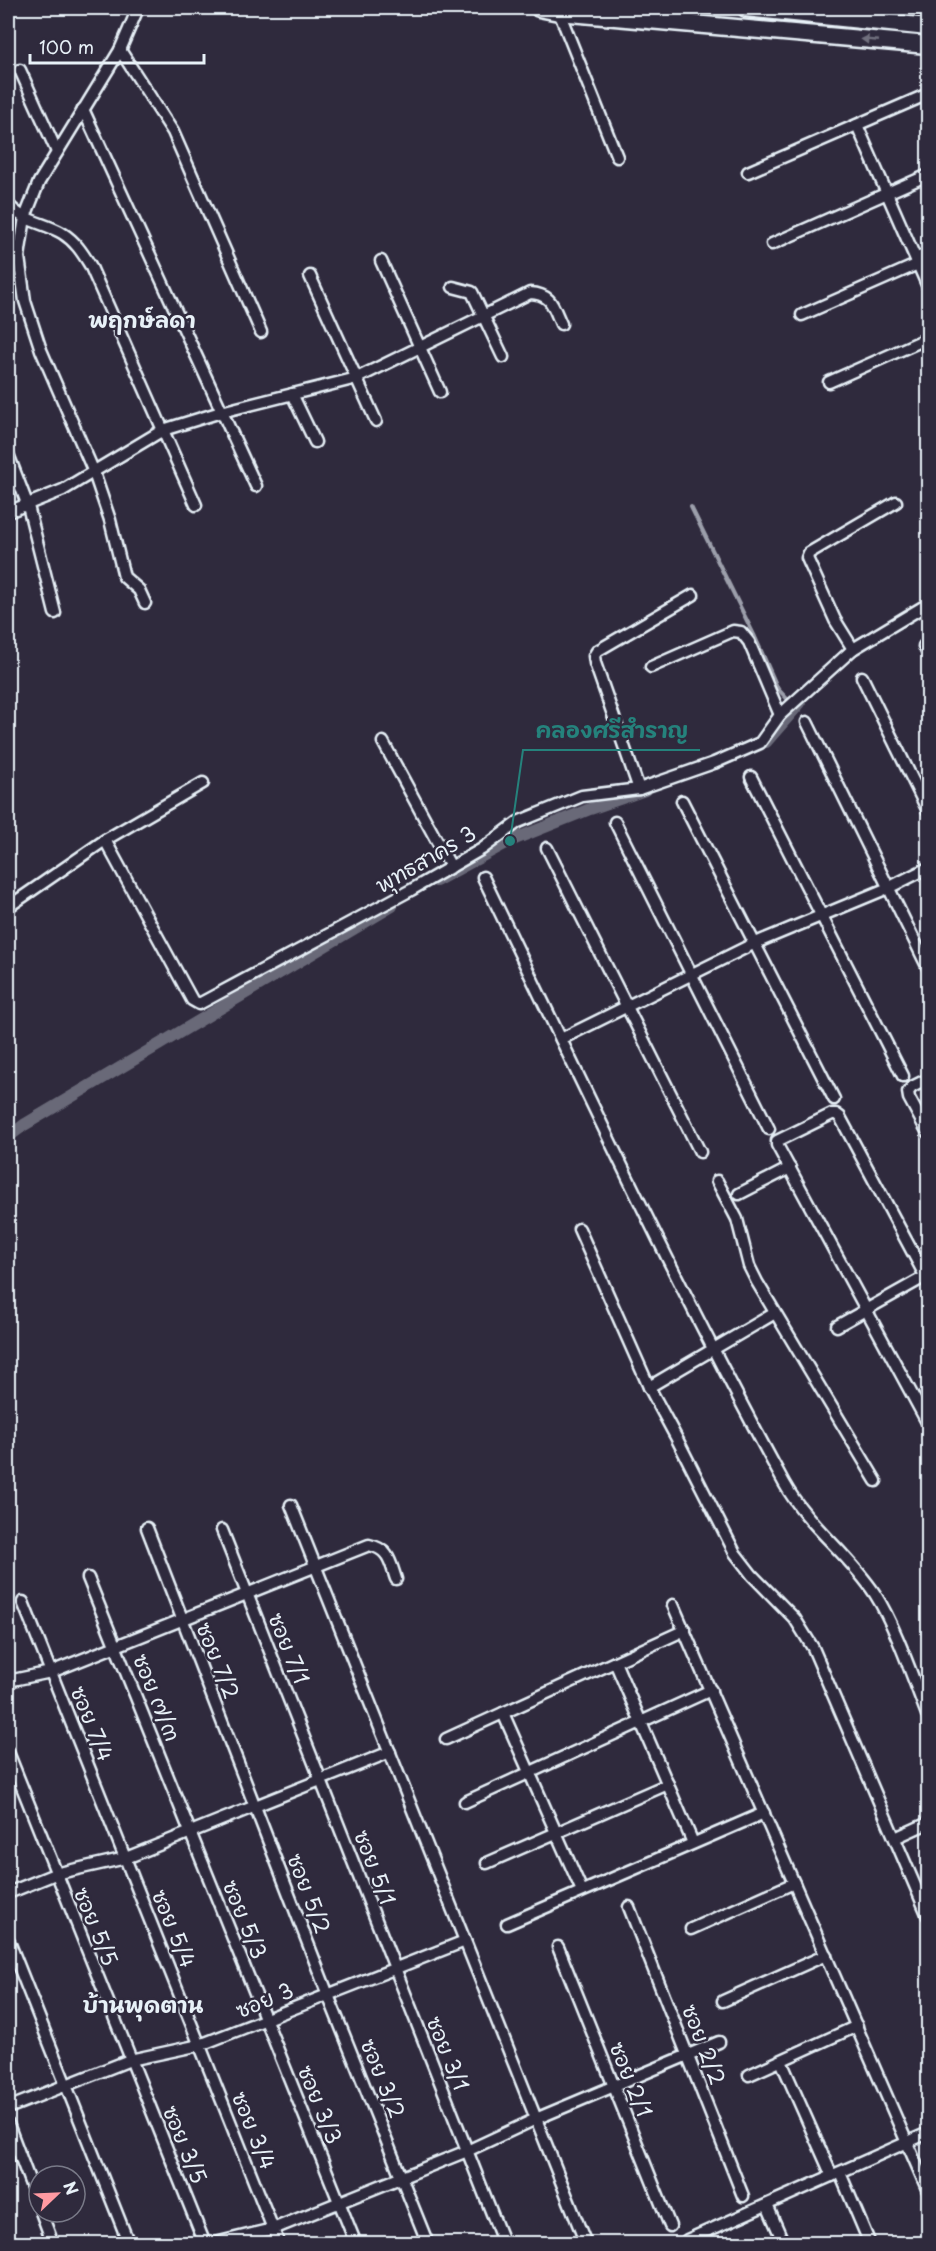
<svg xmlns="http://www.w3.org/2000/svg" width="936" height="2251" viewBox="0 0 936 2251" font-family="'Playpen Sans','Playpen Sans Thai',sans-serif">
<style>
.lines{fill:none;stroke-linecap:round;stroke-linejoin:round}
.stream{stroke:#9c9fab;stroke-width:4}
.canal{stroke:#696978;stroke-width:12}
.minor-casing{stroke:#e8f1f8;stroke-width:15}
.primary-casing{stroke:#e8f1f8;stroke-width:21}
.minor{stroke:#2f2a3d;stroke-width:10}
.primary{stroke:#2f2a3d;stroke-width:16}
.oneway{fill:#70707e}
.labels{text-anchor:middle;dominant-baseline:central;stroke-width:5;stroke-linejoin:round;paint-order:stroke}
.street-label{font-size:21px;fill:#e8f1f8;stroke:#2f2a3d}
.neighbourhood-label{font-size:22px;font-weight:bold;fill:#e8f1f8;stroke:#2f2a3d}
.leader{fill:none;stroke:#25827c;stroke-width:2}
.callout-dot{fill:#25827c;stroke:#2f2a3d;stroke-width:2}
.callout-label{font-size:22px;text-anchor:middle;font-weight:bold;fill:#25827c;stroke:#2f2a3d;stroke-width:5;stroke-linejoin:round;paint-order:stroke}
</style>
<rect width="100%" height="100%" fill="#2f2a3d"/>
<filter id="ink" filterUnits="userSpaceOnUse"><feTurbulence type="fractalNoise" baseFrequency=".0167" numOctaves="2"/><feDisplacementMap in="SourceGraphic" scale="12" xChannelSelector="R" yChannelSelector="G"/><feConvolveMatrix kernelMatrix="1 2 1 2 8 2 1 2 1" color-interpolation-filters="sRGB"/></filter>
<g filter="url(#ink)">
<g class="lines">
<!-- stream -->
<path class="stream" d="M 691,507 L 755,637 L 778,689 L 790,702"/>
<!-- canal -->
<g class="canal">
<path d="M 766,742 L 800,703"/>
<path d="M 436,881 L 510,841 L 590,809 L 645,790"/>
<path d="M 8,1137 L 24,1125 L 392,906"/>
</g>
<!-- minor casing -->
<g class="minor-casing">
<g id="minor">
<path d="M 135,8 L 136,13 L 120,50 L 39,182 L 25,217 L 19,257 L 25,301 L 41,350 L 93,470 L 110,520 L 124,577 L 139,590 L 145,603"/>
<path d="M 559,12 L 617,157"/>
<path d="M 120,50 L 173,132 L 261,332"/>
<path d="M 20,70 L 57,152"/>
<path d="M 83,109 L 256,486"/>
<path d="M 857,125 L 928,287"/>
<path d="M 748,172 L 928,94"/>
<path d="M 8,204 C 21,221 45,223 62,233 C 75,241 82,252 90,265 L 196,505"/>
<path d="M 772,244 L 928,175"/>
<path d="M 916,259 L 928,253"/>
<path d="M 381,261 L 440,392"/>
<path d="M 8,262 L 19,257"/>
<path d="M 310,276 L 376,421"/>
<path d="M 453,287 L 472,292 L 503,357"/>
<path d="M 802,315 L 918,264"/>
<path d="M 829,382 L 928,338"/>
<path d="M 292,394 L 315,442"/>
<path d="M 8,454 L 28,506 L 55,613"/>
<path d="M 8,512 L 63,490 L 163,430 L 221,412 L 357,378 L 530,293 C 552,294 553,307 561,324"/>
<path d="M 924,646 L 928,654"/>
<path d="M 853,649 L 835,620 L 807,558 L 809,553 L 896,502"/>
<path d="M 651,667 L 733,631 L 741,632 L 749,642 L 780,715"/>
<path d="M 862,677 L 928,811"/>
<path d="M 807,722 L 928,968"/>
<path d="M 383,742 L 451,867"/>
<path d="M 751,777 L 903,1076"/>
<path d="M 639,789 L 595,663 L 594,656 L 597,651 L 693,595"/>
<path d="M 682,801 L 834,1099"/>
<path d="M 615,822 L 769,1129"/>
<path d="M 105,840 L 192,1000 L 199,1004 L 411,890 L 482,849 L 518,822 L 582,796 L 639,789 L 714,763 L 760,743 L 780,715 L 853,649 L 928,604"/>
<path d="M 547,848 L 700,1152"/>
<path d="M 483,877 C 581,1080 676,1285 784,1483 C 808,1526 848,1553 875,1594 C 896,1627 913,1679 928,1717"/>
<path d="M 8,907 L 105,840 L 203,783"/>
<path d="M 561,1039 L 753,944 L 888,888 L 928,868"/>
<path d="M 928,1079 L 912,1087 L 908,1092 L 909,1098 L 928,1133"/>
<path d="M 717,1181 L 737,1219 L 749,1266 L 757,1282 L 876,1481"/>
<path d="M 739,1194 L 790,1168"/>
<path d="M 579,1229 L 649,1387 L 677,1439 L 735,1553 L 752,1575 L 795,1619 L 813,1648 L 928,1916"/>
<path d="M 928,1281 L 840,1117 L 836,1114 L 832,1114 L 777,1141 L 777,1145 L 928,1424"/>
<path d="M 837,1326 L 928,1275"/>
<path d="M 649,1387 L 775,1313"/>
<path d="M 291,1505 L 586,2244"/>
<path d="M 147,1528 L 328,1995 L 428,2244"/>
<path d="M 222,1530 L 504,2244"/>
<path d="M 88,1578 L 356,2244"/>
<path d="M 23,1602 L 279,2244"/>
<path d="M 673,1605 L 928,2191"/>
<path d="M 615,1662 L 693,1843"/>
<path d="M 8,1681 L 51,1672 L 369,1545 C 389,1549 390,1561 396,1579"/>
<path d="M 503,1713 L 582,1891"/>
<path d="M 446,1739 L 685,1630"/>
<path d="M 8,1752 L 205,2244"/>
<path d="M 465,1802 L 711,1690"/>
<path d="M 895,1838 L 928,1823"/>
<path d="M 487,1863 L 668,1784"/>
<path d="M 8,1893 L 55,1874 L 126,1858 L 390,1752"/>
<path d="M 629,1907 L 743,2196"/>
<path d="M 507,1924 L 764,1813"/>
<path d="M 691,1929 L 794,1883"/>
<path d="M 8,1939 L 129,2244"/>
<path d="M 558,1947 L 670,2226"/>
<path d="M 723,2001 L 826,1955"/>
<path d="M 781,2061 L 832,2176"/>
<path d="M 749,2075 L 857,2026"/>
<path d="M 8,2108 L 130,2060 L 200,2045 L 465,1941"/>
<path d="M 8,2124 L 39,2206"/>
<path d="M 840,2173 L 870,2244"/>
<path d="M 767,2205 L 784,2244"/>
<path d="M 41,2212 L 53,2244"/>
<path d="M 687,2240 L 928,2133"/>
<path d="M 211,2244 L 273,2229 L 467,2151 L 538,2118 L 719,2042"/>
</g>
</g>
<!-- primary casing -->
<g class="primary-casing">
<g id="primary">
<path d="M 539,8 L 559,12 L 928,45"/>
<path d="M 746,8 L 928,27"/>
</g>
</g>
<!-- minor -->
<use href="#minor" class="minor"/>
<!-- primary -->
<use href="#primary" class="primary"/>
</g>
<!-- one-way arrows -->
<defs><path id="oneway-solid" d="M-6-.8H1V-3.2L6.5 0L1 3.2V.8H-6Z" transform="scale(1.5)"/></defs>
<use class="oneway" href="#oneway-solid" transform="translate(870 40) rotate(-175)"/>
</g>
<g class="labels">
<!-- street labels -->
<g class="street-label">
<text transform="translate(425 858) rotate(-30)">พุทธสาคร 3</text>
<text transform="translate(290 1648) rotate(68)">ซอย 7/1</text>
<text transform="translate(219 1660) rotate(68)">ซอย 7/2</text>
<text transform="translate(158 1697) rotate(68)">ซอย ๗/๓</text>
<text transform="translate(93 1723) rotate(68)">ซอย 7/4</text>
<text transform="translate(376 1867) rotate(69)">ซอย 5/1</text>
<text transform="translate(310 1893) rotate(69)">ซอย 5/2</text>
<text transform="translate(246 1919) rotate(68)">ซอย 5/3</text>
<text transform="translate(97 1926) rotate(68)">ซอย 5/5</text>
<text transform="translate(175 1928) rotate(68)">ซอย 5/4</text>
<text transform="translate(264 1999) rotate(-22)">ซอย 3</text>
<text transform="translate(705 2044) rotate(69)">ซอย 2/2</text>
<text transform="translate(449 2053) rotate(68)">ซอย 3/1</text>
<text transform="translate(384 2078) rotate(68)">ซอย 3/2</text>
<text transform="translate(632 2079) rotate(68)">ซอย 2/1</text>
<text transform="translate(321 2104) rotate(68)">ซอย 3/3</text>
<text transform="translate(255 2130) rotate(68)">ซอย 3/4</text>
<text transform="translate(186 2144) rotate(68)">ซอย 3/5</text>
</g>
<!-- neighbourhood labels -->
<g class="neighbourhood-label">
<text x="142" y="318">พฤกษ์ลดา</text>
<text x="143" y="2003">บ้านพุดตาน</text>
</g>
</g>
<!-- callouts -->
<path class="leader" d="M510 841L523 750H700"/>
<circle class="callout-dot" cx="510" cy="841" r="6"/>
<g class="callout-label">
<text x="612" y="738">คลองศรีสำราญ</text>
</g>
<!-- margin -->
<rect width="936" height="2251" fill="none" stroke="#2f2a3d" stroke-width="30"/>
<rect x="15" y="15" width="906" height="2221" fill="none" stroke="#e8f1f8" stroke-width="2" filter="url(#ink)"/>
<!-- north arrow -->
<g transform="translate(57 2194) rotate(67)"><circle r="28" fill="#2f2a3d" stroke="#797a88" stroke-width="1.5"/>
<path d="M0-4.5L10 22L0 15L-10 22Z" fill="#ff9aa2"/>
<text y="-9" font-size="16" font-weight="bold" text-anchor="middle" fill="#e8f1f8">N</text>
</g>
<!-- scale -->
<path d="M30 54v9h174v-9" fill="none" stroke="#e8f1f8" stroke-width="3"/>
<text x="39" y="54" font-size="18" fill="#e8f1f8" stroke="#2f2a3d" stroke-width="4.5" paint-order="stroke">100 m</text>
</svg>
